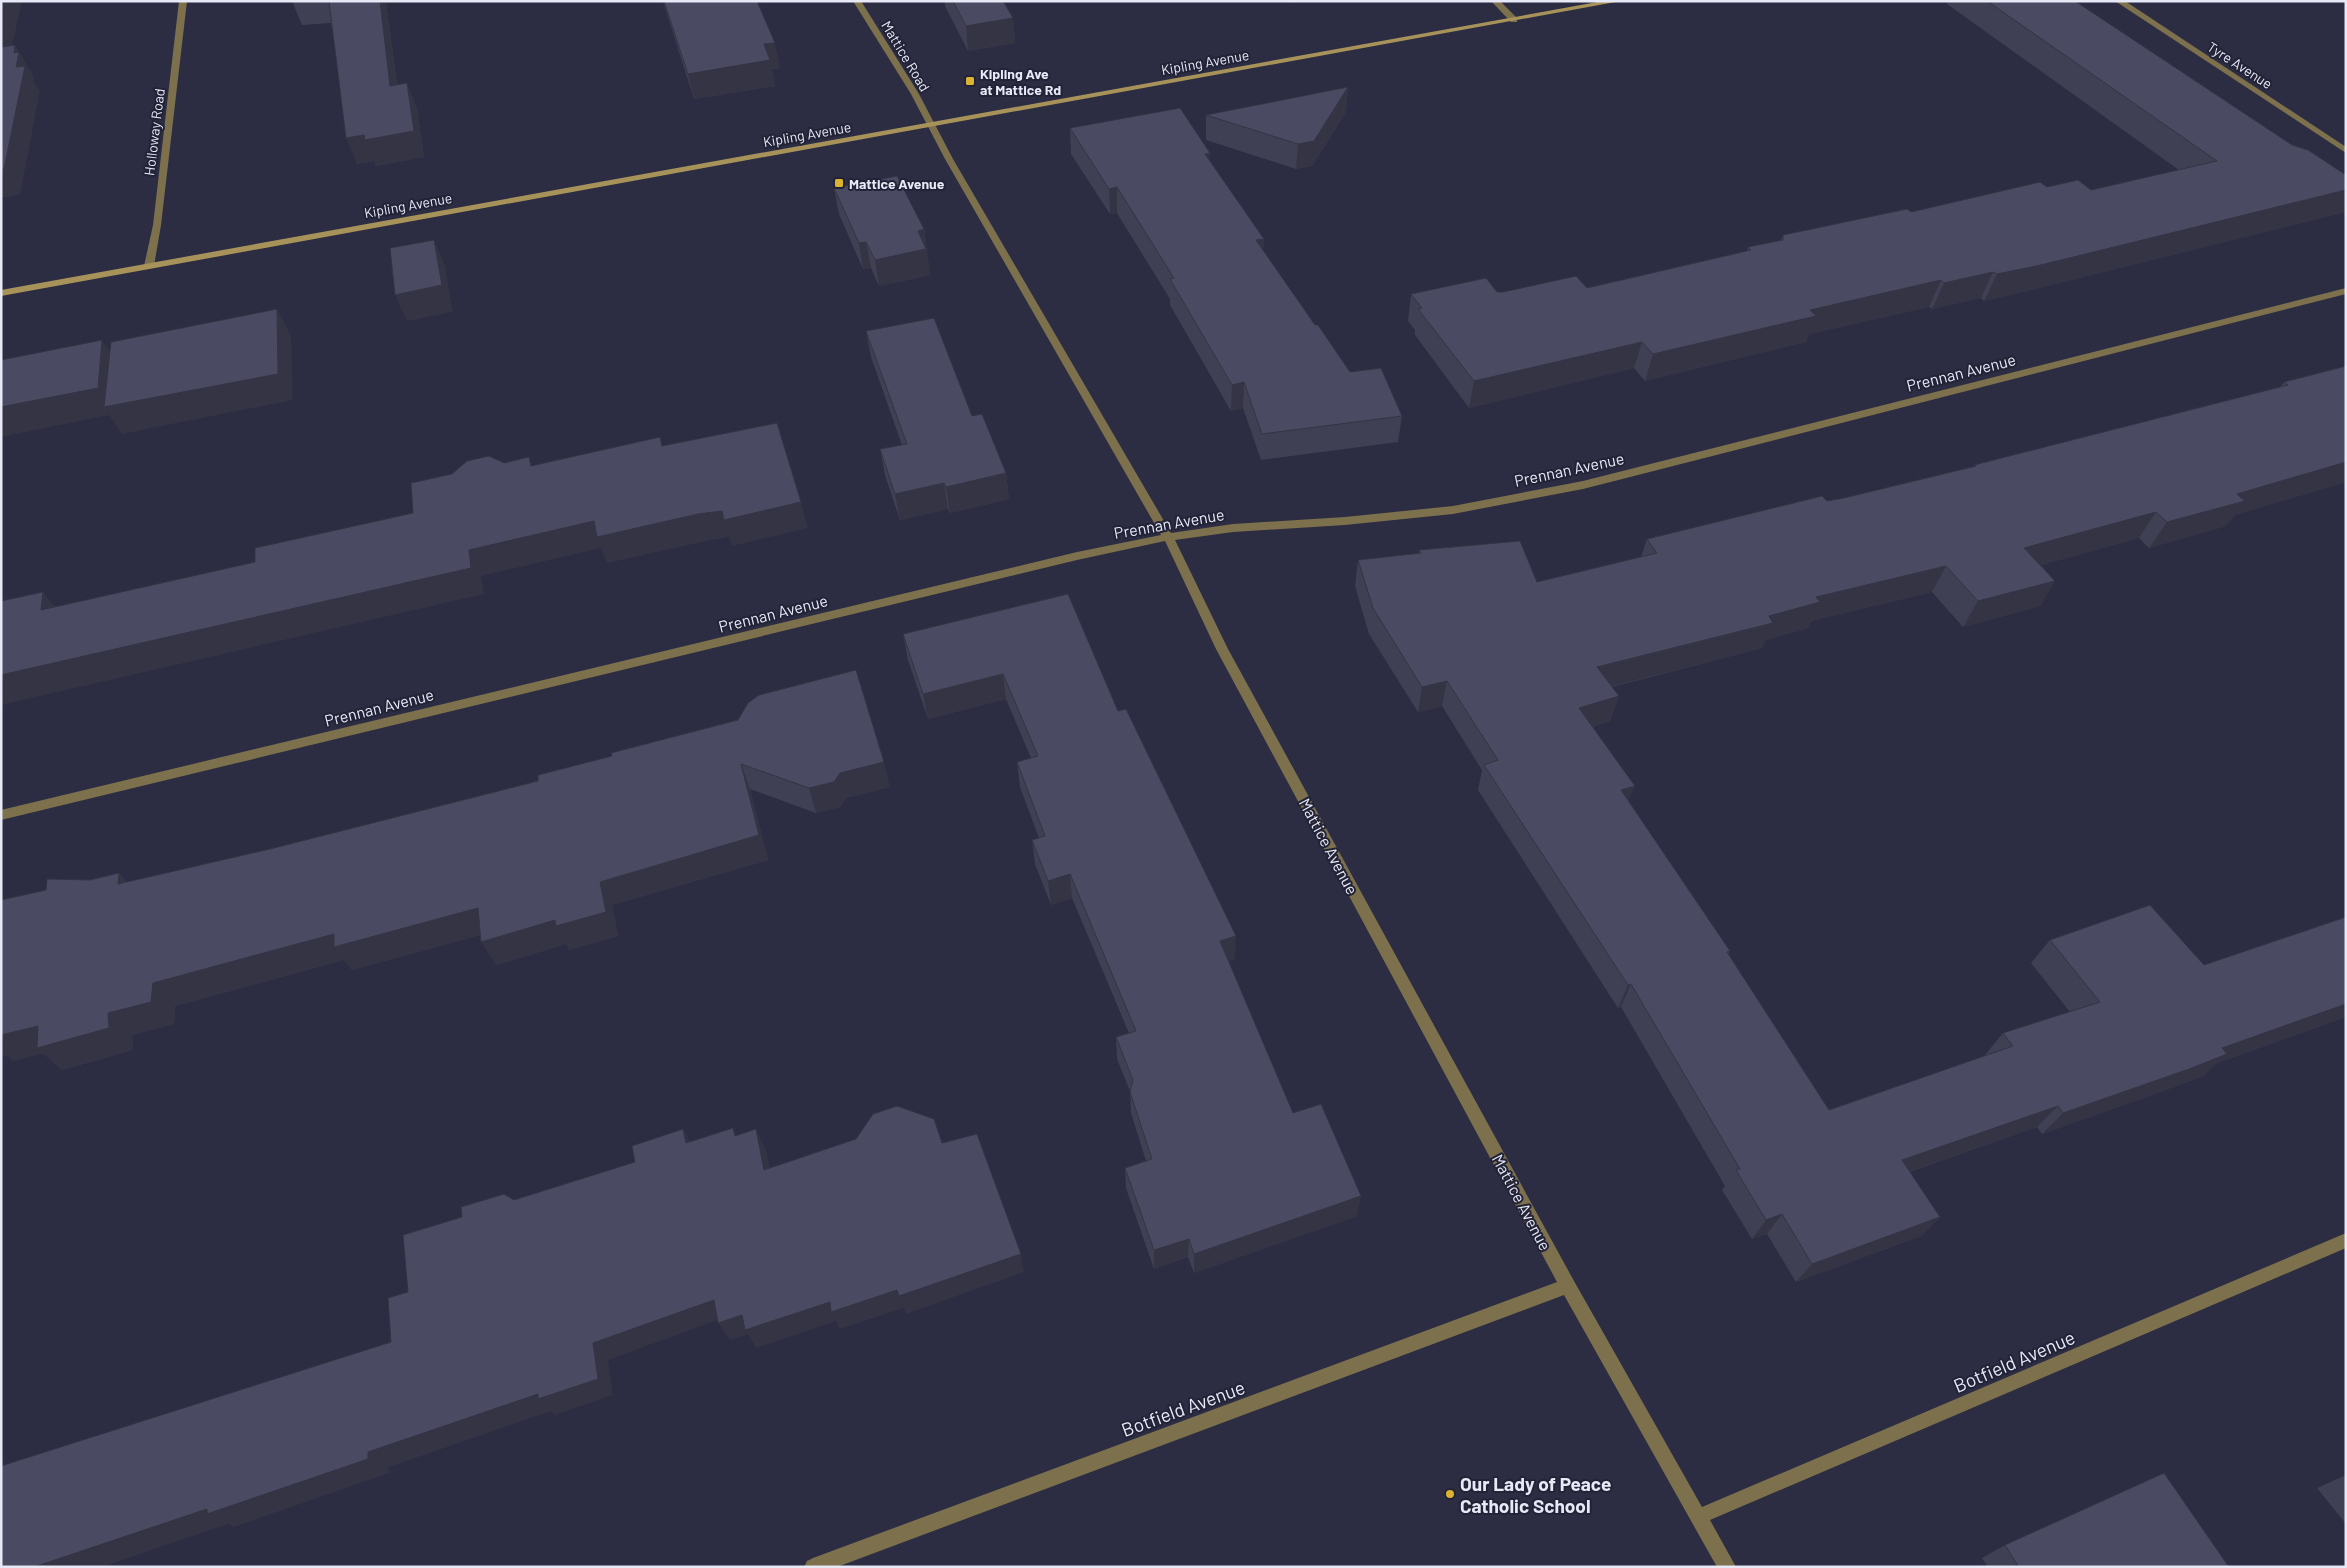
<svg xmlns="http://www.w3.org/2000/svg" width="2347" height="1568" viewBox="0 0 2347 1568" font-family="Barlow,sans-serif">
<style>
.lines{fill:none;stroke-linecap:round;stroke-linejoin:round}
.minor{fill:#7c704d;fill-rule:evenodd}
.secondary{fill:#a7935a;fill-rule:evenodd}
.wall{fill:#404054}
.shaded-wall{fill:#343445}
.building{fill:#4a4b62;stroke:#343445}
.poi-dot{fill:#dab333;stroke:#222337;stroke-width:2}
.labels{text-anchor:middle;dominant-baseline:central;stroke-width:4;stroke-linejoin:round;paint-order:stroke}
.far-street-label{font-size:14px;fill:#e8e9f7;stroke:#222337}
.far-poi-label{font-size:14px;font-weight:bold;fill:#e8e9f7;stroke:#222337;text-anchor:start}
.street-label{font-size:16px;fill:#e8e9f7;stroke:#222337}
.near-street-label{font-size:19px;fill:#e8e9f7;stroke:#222337}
.near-poi-label{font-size:19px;font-weight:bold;fill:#e8e9f7;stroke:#222337;text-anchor:start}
</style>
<rect width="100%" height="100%" fill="#2c2d42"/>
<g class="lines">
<!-- minor -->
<g class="minor">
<path d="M 179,1 L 187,1 L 161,225 L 154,266 L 149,269 L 144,266 L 153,225 Z"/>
<path d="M 853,1 L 861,1 L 919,94 L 953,159 L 1171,533 L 1233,524 L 1345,517 L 1453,506 L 1583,481 L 2346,288 L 2346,294 L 1583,489 L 1453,514 L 1345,525 L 1233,532 L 1175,540 L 1228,649 L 1574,1281 L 1702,1507 L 2346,1233 L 2346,1248 L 1710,1520 L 1736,1567 L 1717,1567 L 1564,1295 L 837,1567 L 804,1567 L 807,1561 L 813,1558 L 1557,1282 L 1216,649 L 1165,541 L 1077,560 L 1,820 L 1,810 L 1077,552 L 1161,535 L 945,159 L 911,94 Z"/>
<path d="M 1491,1 L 1500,1 L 1517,18 L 1517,22 L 1511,22 Z"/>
<path d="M 2115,1 L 2125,1 L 2346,147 L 2346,153 Z"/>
</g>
<!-- secondary -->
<path class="secondary" d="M 1603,1 L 1621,1 L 1,296 L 1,290 Z"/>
</g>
<!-- wall -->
<g class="wall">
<path d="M 292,1 L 386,1 L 397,85 L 417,108 L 424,157 L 376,166 L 374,161 L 357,164 L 331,23 L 302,25 Z"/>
<path d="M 663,1 L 757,1 L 780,68 L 772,69 L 775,86 L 694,99 Z"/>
<path d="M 945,1 L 1003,1 L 1013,18 L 1015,43 L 968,51 L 945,6 Z"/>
<path d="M 1948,1 L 2075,1 L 2345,212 L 2027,291 L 1984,301 L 1981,298 L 1932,309 L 1929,307 L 1809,334 L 1806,342 L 1645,381 L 1634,368 L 1469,408 L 1415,335 L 1415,330 L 1408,321 L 1411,294 L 1497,292 L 1503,292 L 1587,288 L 1747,251 L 1748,247 L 1781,240 L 1783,235 L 2047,187 L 2091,190 L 2179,170 L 1947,4 Z"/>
<path d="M 1348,87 L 1346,112 L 1312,166 L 1296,169 L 1206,140 L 1206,115 Z"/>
<path d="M 1070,128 L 1210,162 L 1264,239 L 1263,251 L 1315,325 L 1350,372 L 1402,416 L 1398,442 L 1261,460 L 1243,408 L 1231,411 L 1170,305 L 1170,299 L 1117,213 L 1110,214 L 1071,154 Z"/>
<path d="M 834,188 L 924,229 L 930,275 L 879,286 L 871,268 L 863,269 L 839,214 Z"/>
<path d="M 866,331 L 972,416 L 1006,473 L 1009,499 L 950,513 L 948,509 L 900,520 L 885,475 L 880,449 L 902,445 L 871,357 Z"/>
<path d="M 2346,366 L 2346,482 L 2235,515 L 2226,526 L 2149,548 L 2139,538 L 2041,565 L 2055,581 L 2040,606 L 1963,627 L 1932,592 L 1811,621 L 1808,628 L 1766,640 L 1762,648 L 1612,687 L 1619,696 L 1610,721 L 1592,727 L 1629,802 L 1730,951 L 1728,954 L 1829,1110 L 1985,1056 L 1985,1055 L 2003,1033 L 2070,1012 L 2031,963 L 2050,940 L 2204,965 L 2346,917 L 2346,1017 L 2217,1063 L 2203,1076 L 2166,1090 L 2042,1134 L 2037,1127 L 1909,1172 L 1940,1217 L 1921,1236 L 1796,1282 L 1767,1234 L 1752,1239 L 1722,1190 L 1725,1186 L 1621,1007 L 1618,1008 L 1478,790 L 1482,770 L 1442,706 L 1418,712 L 1369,634 L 1355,586 L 1358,560 L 1419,554 L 1419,550 L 1537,582 L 1641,557 L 1647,539 L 1844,498 L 1973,467 L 1974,465 L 2280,387 L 2284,382 Z"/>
<path d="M 903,634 L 1118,711 L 1235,959 L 1228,961 L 1293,1113 L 1357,1216 L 1194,1273 L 1188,1257 L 1154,1269 L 1126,1188 L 1125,1168 L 1146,1161 L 1131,1113 L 1130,1091 L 1117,1059 L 1116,1037 L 1129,1033 L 1072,898 L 1051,905 L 1035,864 L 1032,840 L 1039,838 L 1020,787 L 1017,762 L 1031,758 L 1006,699 L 928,719 L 908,660 Z"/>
<path d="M 738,720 L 890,787 L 846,798 L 840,807 L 816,813 L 750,789 L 768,860 L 612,905 L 618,936 L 569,950 L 566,944 L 496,965 L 480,935 L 352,970 L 344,960 L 175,1006 L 174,1024 L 132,1035 L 133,1050 L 62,1070 L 43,1053 L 13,1061 L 6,1055 L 119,873 L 127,882 L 270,849 L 538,781 L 612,756 Z"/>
<path d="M 2346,1475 L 2346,1524 L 2317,1488 Z"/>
<path d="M 2005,1545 L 2229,1567 L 1988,1567 L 1982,1558 Z"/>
</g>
<!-- shaded-wall -->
<g class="shaded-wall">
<path d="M 2,1 L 22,1 L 6,74 L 1,66 L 1,5 Z"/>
<path d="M 380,1 L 386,1 L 400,111 L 390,86 Z"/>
<path d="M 1290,1 L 1303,1 L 1289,4 Z"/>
<path d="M 1013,18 L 1015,43 L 968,51 L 966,26 Z"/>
<path d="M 775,43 L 780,68 L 772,69 L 775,86 L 694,99 L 688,74 L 764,44 Z"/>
<path d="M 15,45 L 30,70 L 34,77 L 33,80 L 40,91 L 20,195 L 1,198 L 1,170 L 16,67 L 14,53 Z"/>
<path d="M 407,83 L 417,108 L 424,157 L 376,166 L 374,161 L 357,164 L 346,138 L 364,135 Z"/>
<path d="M 1348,87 L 1346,112 L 1312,166 L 1296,169 L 1298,144 Z"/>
<path d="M 1210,153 L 1210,179 L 1205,154 Z"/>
<path d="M 1117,187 L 1117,213 L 1110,214 L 1109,189 Z"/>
<path d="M 2346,190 L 2345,212 L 2027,291 L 1984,301 L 1997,274 Z"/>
<path d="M 924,229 L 930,275 L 879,286 L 875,260 L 918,231 Z"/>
<path d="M 1264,239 L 1262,265 L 1256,240 Z"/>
<path d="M 434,240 L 445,266 L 453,312 L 407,321 L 395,295 Z"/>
<path d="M 866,242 L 871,268 L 863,269 L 859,243 Z"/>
<path d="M 1993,272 L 1981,298 L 1932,309 L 1944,283 Z"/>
<path d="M 1941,280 L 1929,307 L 1809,334 L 1806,342 L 1645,381 L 1653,354 L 1810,310 Z"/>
<path d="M 277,309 L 291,335 L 293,400 L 122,434 L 109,415 L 1,437 L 1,407 L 102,340 L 119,366 Z"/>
<path d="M 1642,342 L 1634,368 L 1469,408 L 1474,381 Z"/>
<path d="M 1244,382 L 1243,408 L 1231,411 L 1232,385 Z"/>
<path d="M 2346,462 L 2346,482 L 2235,515 L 2226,526 L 2149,548 L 2167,522 L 2237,494 Z"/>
<path d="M 1006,473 L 1009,499 L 950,513 L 946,487 Z"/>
<path d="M 944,483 L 948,509 L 900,520 L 895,494 Z"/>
<path d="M 801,502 L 808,528 L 732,546 L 729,537 L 706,541 L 607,563 L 601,548 L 481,576 L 484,594 L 1,705 L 1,675 L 469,550 L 594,521 L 698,514 L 722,511 Z"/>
<path d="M 2156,512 L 2139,538 L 2009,574 L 2024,548 Z"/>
<path d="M 1946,566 L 1932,592 L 1811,621 L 1808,628 L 1766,640 L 1762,648 L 1589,692 L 1597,667 L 1816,597 Z"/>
<path d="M 2055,581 L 2040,606 L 1963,627 L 1978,601 Z"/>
<path d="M 43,592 L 64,618 L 41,610 Z"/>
<path d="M 1003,674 L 1006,699 L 928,719 L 923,694 Z"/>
<path d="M 1447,681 L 1442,706 L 1418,712 L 1422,687 Z"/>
<path d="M 1619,696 L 1610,721 L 1571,733 L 1579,708 Z"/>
<path d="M 884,762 L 890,787 L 846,798 L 840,807 L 816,813 L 809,788 L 840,773 Z"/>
<path d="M 741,764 L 750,789 L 768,860 L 612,905 L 618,936 L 569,950 L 566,944 L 496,965 L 481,942 L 555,920 L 600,882 Z"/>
<path d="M 1635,786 L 1625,810 L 1621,790 Z"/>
<path d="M 119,873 L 141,897 L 118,884 Z"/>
<path d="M 1070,874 L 1072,898 L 1051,905 L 1048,881 Z"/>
<path d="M 478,908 L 492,932 L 352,970 L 344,960 L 175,1006 L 174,1024 L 132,1035 L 133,1050 L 62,1070 L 43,1053 L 13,1061 L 6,1055 L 1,1057 L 1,1035 L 38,1026 L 108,1013 L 153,983 L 334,934 Z"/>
<path d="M 1236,936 L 1235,959 L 1219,964 L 1220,941 Z"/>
<path d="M 1631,984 L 1621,1007 L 1618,1008 L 1628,985 Z"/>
<path d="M 2346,1004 L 2346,1017 L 2217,1063 L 2203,1076 L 2166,1090 L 2042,1134 L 2063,1113 L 2222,1048 Z"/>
<path d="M 2058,1106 L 2037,1127 L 1884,1180 L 1902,1160 Z"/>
<path d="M 683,1129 L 695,1150 L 686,1143 Z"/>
<path d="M 756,1129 L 766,1150 L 774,1190 L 764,1170 Z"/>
<path d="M 1361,1196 L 1357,1216 L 1194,1273 L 1194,1254 Z"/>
<path d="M 1782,1214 L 1767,1234 L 1752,1239 L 1766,1220 Z"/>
<path d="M 1940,1217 L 1921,1236 L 1796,1282 L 1812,1264 Z"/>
<path d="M 1189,1239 L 1188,1257 L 1154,1269 L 1154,1250 Z"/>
<path d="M 1021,1254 L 1024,1272 L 906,1314 L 904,1308 L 840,1329 L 836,1321 L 756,1348 L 748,1334 L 730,1340 L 718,1323 L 742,1315 L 830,1302 L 897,1290 Z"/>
<path d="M 714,1300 L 726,1317 L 608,1360 L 613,1395 L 555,1415 L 551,1411 L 389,1467 L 389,1473 L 234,1527 L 228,1524 L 102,1567 L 34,1567 L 368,1452 L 593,1343 Z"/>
</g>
<!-- building -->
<g class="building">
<path d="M 329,1 L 380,1 L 390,86 L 407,83 L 414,131 L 365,140 L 364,135 L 346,138 Z"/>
<path d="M 664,1 L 757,1 L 775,43 L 764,44 L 770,60 L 688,74 Z"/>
<path d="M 953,1 L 1003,1 L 1013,18 L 966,26 Z"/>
<path d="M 1987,1 L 2075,1 L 2292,145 L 2308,150 L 2346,175 L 2346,190 L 2041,265 L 1997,274 L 1993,272 L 1944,283 L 1941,280 L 1810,310 L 1816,316 L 1653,354 L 1642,342 L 1474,381 L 1418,309 L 1422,308 L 1411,294 L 1486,278 L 1497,292 L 1503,292 L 1576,276 L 1587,288 L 1751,250 L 1748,247 L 1783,240 L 1783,235 L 1907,209 L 1911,212 L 2040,182 L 2047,187 L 2078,180 L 2091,190 L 2217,161 Z"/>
<path d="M 15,45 L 14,53 L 19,52 L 16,67 L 25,66 L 4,169 L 1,170 L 1,47 Z"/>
<path d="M 1348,87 L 1314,141 L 1298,144 L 1206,115 Z"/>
<path d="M 1180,108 L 1210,153 L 1205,154 L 1264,239 L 1256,240 L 1315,325 L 1318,325 L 1350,372 L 1381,368 L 1402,416 L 1262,434 L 1244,382 L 1232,385 L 1170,279 L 1174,278 L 1117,187 L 1109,189 L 1070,128 Z"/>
<path d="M 897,176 L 924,229 L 918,231 L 926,249 L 875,260 L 866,242 L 859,243 L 834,188 Z"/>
<path d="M 434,240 L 442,285 L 395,295 L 390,248 Z"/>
<path d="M 277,309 L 278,374 L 104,407 L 111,342 Z"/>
<path d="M 934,318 L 972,416 L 982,414 L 1006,473 L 946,487 L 944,483 L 895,494 L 880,449 L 907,444 L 866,331 Z"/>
<path d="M 102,340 L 98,388 L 1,407 L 1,360 Z"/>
<path d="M 2346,366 L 2346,462 L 2237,494 L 2245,501 L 2167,522 L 2156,512 L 2024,548 L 2055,581 L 1978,601 L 1946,566 L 1816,597 L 1820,602 L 1769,616 L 1773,623 L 1597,667 L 1619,696 L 1579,708 L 1635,786 L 1621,790 L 1730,951 L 1727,952 L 1829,1110 L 2013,1046 L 2003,1033 L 2100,1002 L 2050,940 L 2150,905 L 2204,965 L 2346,917 L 2346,1004 L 2222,1048 L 2227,1054 L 2189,1069 L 2063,1113 L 2058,1106 L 1902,1160 L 1940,1217 L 1812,1264 L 1782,1214 L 1766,1220 L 1736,1170 L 1740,1169 L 1631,984 L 1628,985 L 1484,765 L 1498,760 L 1447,681 L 1422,687 L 1373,608 L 1358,560 L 1421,553 L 1419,550 L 1520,541 L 1537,582 L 1657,553 L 1647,539 L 1822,496 L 1827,501 L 1844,498 L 1976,466 L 1974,465 L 2288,385 L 2284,382 Z"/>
<path d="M 777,423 L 801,502 L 724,520 L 722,511 L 698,514 L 597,537 L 594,521 L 469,550 L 471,568 L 1,675 L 1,601 L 43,592 L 41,610 L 255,562 L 255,548 L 413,513 L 411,483 L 452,474 L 467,461 L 489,456 L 504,463 L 529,457 L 531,466 L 660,437 L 662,446 Z"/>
<path d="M 1068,594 L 1118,711 L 1126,709 L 1236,936 L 1220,941 L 1293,1113 L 1321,1104 L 1361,1196 L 1194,1254 L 1189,1239 L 1154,1250 L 1125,1168 L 1152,1159 L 1130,1092 L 1133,1080 L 1116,1037 L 1136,1031 L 1070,874 L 1048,881 L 1032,840 L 1045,836 L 1017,762 L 1038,756 L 1003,674 L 923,694 L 903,634 Z"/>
<path d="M 856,670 L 884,762 L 840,773 L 834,782 L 809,788 L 741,764 L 759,835 L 600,882 L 606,912 L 556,926 L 555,920 L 481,942 L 478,908 L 334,947 L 334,934 L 153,983 L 151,1002 L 108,1013 L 109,1028 L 37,1048 L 38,1026 L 1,1035 L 1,900 L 46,890 L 47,879 L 90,880 L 119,873 L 118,884 L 270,849 L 538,781 L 538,775 L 612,756 L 611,753 L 738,720 L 748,703 L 759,695 Z"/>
<path d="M 897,1106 L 934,1119 L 942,1143 L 977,1134 L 1021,1254 L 899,1296 L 897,1290 L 831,1312 L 830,1302 L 745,1330 L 742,1315 L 718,1323 L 714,1300 L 593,1343 L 598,1379 L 538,1399 L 538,1394 L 368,1452 L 368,1459 L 207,1514 L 207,1509 L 34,1567 L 1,1567 L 1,1466 L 391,1342 L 388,1298 L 408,1292 L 403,1235 L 462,1217 L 461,1207 L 504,1194 L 514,1200 L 635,1162 L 632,1146 L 683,1129 L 686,1143 L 733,1128 L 735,1136 L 756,1129 L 764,1170 L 856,1139 L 873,1114 Z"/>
<path d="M 2164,1473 L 2229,1567 L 2019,1567 L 2005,1545 Z"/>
</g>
<!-- markers -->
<g class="poi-dot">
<rect x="965" y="76" width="10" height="10" rx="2.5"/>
<rect x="834" y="178" width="10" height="10" rx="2.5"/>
<circle cx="1450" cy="1494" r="5"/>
</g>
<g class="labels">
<!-- far-street labels -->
<g class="far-street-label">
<text transform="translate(906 56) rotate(59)">Mattice Road</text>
<text transform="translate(1205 62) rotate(-10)">Kipling Avenue</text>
<text transform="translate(2240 65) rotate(33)">Tyre Avenue</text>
<text transform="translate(154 132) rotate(-83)">Holloway Road</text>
<text transform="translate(807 134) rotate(-10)">Kipling Avenue</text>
<text transform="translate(408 205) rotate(-10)">Kipling Avenue</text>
</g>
<!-- far-poi labels -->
<g class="far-poi-label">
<text x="980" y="73">Kipling Ave<tspan x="980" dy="16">at Mattice Rd</tspan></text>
<text x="849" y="183">Mattice Avenue</text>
</g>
<!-- street labels -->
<g class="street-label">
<text transform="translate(1961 372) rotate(-14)">Prennan Avenue</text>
<text transform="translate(1569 469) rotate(-12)">Prennan Avenue</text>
<text transform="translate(1169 523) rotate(-10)">Prennan Avenue</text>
<text transform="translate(773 613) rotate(-14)">Prennan Avenue</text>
<text transform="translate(379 707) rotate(-14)">Prennan Avenue</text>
<text transform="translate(1329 846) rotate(62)">Mattice Avenue</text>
<text transform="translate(1522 1202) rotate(62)">Mattice Avenue</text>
</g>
<!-- near-street labels -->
<g class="near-street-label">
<text transform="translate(2014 1361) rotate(-23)">Botfield Avenue</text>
<text transform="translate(1183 1408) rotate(-20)">Botfield Avenue</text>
</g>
<!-- near-poi labels -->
<g class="near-poi-label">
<text x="1460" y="1483">Our Lady of Peace<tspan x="1460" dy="22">Catholic School</tspan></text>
</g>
</g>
<!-- border -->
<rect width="2347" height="1568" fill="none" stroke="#e8e9f7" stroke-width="5"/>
</svg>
